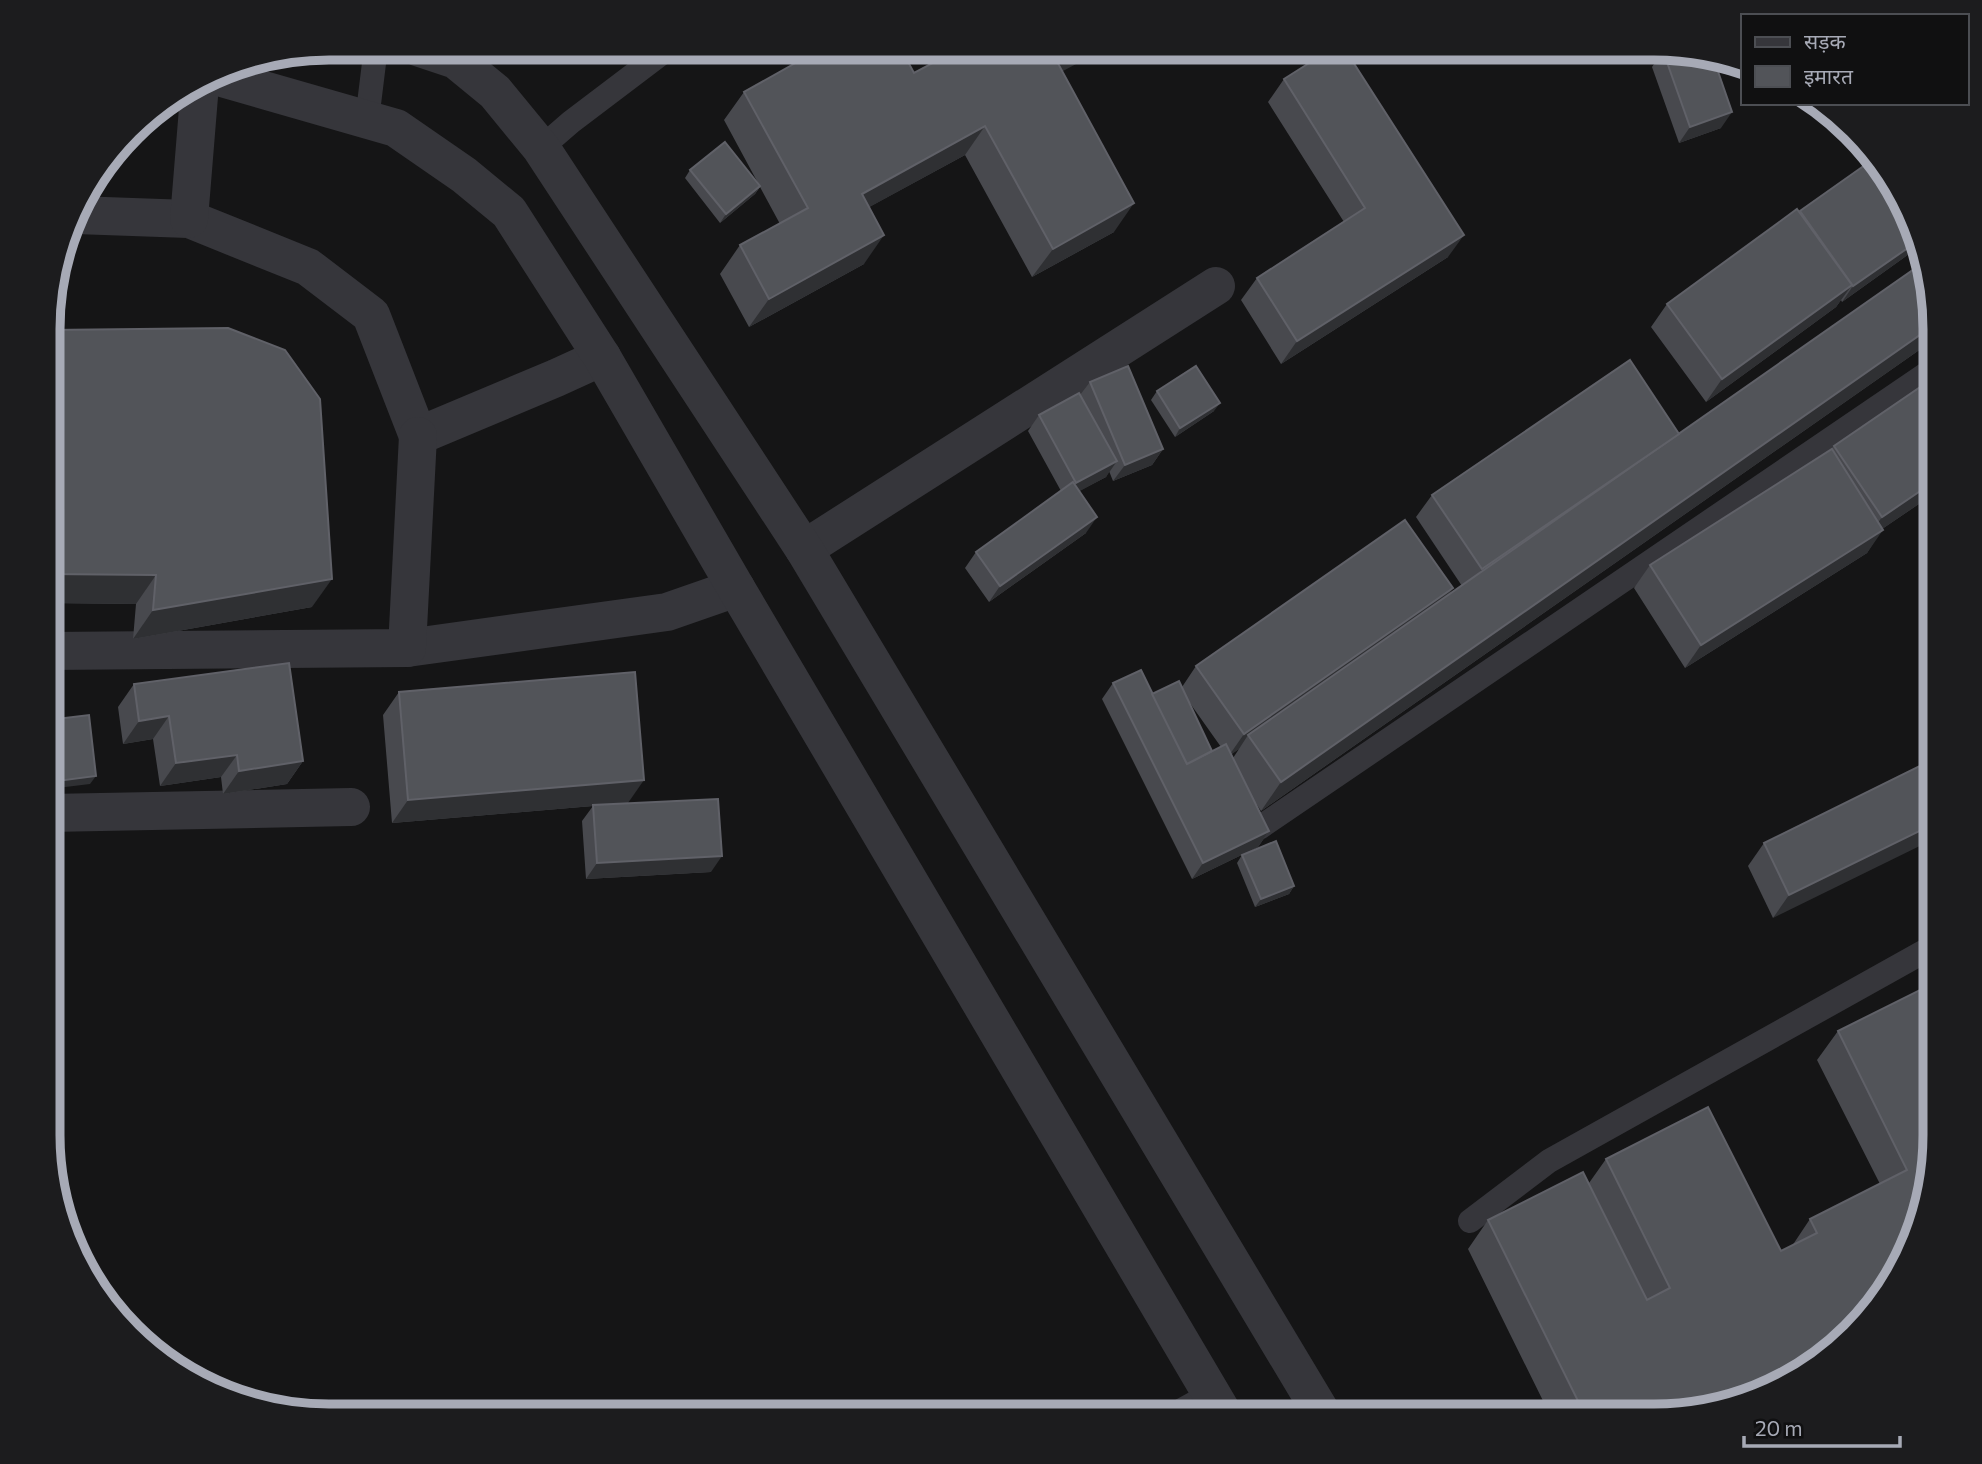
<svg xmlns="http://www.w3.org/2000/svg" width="1982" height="1464" viewBox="0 0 1982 1464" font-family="Commissioner,'Noto Sans Devanagari',sans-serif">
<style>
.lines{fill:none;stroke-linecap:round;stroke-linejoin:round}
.service{stroke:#36363b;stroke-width:24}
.minor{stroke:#36363b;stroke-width:38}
.tertiary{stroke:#36363b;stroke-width:38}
.wall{fill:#48494e;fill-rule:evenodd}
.shaded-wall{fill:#2f3033}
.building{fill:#525459;stroke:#606168;stroke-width:2}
.rim{fill:none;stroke:#a7aab6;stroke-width:9}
</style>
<rect width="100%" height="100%" fill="#151516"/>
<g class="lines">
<!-- service -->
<g class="service">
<path d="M 367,120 L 376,47"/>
<path d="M 541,148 L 571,122 L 670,47"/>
<path d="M 1259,828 L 1935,368"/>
<path d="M 1470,1221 L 1549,1161 L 1934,946"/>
<path d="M 1169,1417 L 1211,1394"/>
</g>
<!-- minor -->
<g class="minor">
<path d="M 76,215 L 189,219 L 308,267 L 371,315 L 418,436 L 556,378 L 602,357"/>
<path d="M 189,219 L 200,84"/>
<path d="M 804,549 L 1216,286"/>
<path d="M 407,648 L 667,612 L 736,588"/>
<path d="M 49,651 L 407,648 L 418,436"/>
<path d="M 49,813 L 351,807"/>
</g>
<!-- tertiary -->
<g class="tertiary">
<path d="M 417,47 L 456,60 L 495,92 L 541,148 L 804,549 L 1324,1417"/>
<path d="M 215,76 L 396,128 L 464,175 L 509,212 L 602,357 L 736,588 L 1225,1417"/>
</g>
</g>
<!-- wall -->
<g class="wall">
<path d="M 1663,51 L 1721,128 L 1679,143 L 1652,67 Z"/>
<path d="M 1062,71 L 1114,232 L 1032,277 L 965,155 L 869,207 L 864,264 L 749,327 L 720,274 L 740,245 L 780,224 L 760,187 L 755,194 L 720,223 L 685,178 L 690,170 L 758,183 L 724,120 L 744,92 L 914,73 Z"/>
<path d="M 1284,79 L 1448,257 L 1281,364 L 1241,300 L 1257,278 L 1344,222 L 1268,102 Z"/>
<path d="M 1799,212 L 1916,249 L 1842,302 L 1841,300 L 1836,307 L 1706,402 L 1651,327 L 1667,304 Z"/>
<path d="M 1935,328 L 1935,339 L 1261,811 L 1255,802 L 1269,831 L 1258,847 L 1192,879 L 1102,699 L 1113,683 L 1152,694 L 1182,687 L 1196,666 L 1453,588 L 1447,596 L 1462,586 L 1416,517 L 1432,495 L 1679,434 ZM 1187,699 L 1221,747 L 1212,751 ZM 1239,749 L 1233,758 L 1231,754 Z"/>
<path d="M 50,330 L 312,607 L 133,639 L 136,604 L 49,603 Z"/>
<path d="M 1935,377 L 1935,493 L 1882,529 L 1867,553 L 1685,668 L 1634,588 L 1650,565 L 1830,451 L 1834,446 Z"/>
<path d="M 1090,382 L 1163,449 L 1152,465 L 1113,481 L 1109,471 L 1106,477 L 1079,491 L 1086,533 L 989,602 L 965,568 L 976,552 L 1061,491 L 1028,431 L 1039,415 L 1080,395 Z"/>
<path d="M 1157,391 L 1214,411 L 1175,437 L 1151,400 Z"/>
<path d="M 134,684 L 303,761 L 287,784 L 223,794 L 221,777 L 160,786 L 153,739 L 123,744 L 118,707 Z"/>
<path d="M 399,692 L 628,803 L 610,804 L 711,872 L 586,879 L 582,821 L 593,806 L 392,823 L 383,715 Z"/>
<path d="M 1934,759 L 1773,918 L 1748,866 L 1764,843 Z"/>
<path d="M 1242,855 L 1294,886 L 1289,894 L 1255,907 L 1237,863 Z"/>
<path d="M 1838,1031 L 1934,1154 L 1654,1417 L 1551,1417 L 1468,1249 L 1488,1220 L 1589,1183 L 1606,1159 L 1781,1251 L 1792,1246 L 1810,1219 L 1880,1184 L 1817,1060 Z"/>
</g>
<!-- shaded-wall -->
<g class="shaded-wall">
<path d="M 1073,48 L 1106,48 L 1035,86 L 1055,58 Z"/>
<path d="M 1732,112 L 1721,128 L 1679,143 L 1690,127 Z"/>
<path d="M 985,126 L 965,155 L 842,222 L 862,194 Z"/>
<path d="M 760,186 L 755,194 L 720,223 L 726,214 Z"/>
<path d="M 1134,203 L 1114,232 L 1032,277 L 1053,249 Z"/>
<path d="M 884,235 L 864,264 L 749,327 L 769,299 Z"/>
<path d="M 1464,235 L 1448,257 L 1281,364 L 1297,341 Z"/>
<path d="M 1915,243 L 1916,249 L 1842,302 L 1853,286 Z"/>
<path d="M 1852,285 L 1836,307 L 1706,402 L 1722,379 Z"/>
<path d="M 1934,325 L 1935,339 L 1261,811 L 1281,782 Z"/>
<path d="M 1220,403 L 1214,411 L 1175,437 L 1180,428 Z"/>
<path d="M 1680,435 L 1466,592 L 1482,569 Z"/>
<path d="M 1163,449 L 1152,465 L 1113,481 L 1125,465 Z"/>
<path d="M 1117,461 L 1106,477 L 1065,499 L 1076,483 Z"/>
<path d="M 1935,481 L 1935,493 L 1866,540 L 1882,517 Z"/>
<path d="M 1097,517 L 1086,533 L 989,602 L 1000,586 Z"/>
<path d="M 1883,530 L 1867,553 L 1685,668 L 1701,645 Z"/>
<path d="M 49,574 L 156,575 L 136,604 L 49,603 Z"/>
<path d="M 332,579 L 312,607 L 133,639 L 153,610 Z"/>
<path d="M 1453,588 L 1437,611 L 1248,735 L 1239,749 L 1228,757 L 1244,734 Z"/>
<path d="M 169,716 L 153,739 L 123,744 L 139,721 Z"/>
<path d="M 237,755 L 221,777 L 160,786 L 176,763 Z"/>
<path d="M 303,761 L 287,784 L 223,794 L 239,771 Z"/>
<path d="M 96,776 L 90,784 L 49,789 L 50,782 Z"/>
<path d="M 644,780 L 628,803 L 392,823 L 408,800 Z"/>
<path d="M 1934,824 L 1934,839 L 1773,918 L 1789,895 Z"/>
<path d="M 1269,831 L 1258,847 L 1192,879 L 1203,863 Z"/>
<path d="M 722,856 L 711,872 L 586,879 L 597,863 Z"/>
<path d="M 1294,886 L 1289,894 L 1255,907 L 1261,899 Z"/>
<path d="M 1801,1370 L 1778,1388 L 1755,1393 Z"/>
</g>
<!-- building -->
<g class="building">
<path d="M 824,47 L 900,47 L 914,73 L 961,48 L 1073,48 L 1055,58 L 1134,203 L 1053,249 L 985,126 L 862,194 L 884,235 L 769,299 L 740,245 L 808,208 L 744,92 Z"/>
<path d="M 1333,48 L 1344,48 L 1464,235 L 1297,341 L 1257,278 L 1365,208 L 1284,79 Z"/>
<path d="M 1673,48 L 1713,57 L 1732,112 L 1690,127 L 1663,51 Z"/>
<path d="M 725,142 L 760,186 L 726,214 L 690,170 Z"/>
<path d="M 1872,160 L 1906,204 L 1915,243 L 1853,286 L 1800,211 Z"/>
<path d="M 1797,209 L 1852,285 L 1722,379 L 1667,304 Z"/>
<path d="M 1920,265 L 1934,325 L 1281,782 L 1248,735 Z"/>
<path d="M 228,328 L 285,350 L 320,399 L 332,579 L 153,610 L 156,575 L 49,574 L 50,330 Z"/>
<path d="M 1630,360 L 1679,434 L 1482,569 L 1432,495 Z"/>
<path d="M 1128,366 L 1163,449 L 1125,465 L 1090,382 Z"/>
<path d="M 1196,366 L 1220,403 L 1180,428 L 1157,391 Z"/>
<path d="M 1935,377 L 1935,481 L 1882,517 L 1834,446 Z"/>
<path d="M 1079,393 L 1117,461 L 1076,483 L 1039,415 Z"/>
<path d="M 1832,449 L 1883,530 L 1701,645 L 1650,565 Z"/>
<path d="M 1073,482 L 1097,517 L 1000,586 L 976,552 Z"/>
<path d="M 1405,520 L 1453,588 L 1244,734 L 1196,666 Z"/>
<path d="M 289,663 L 303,761 L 239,771 L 237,755 L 176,763 L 169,716 L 139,721 L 134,684 Z"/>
<path d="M 1141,670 L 1187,764 L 1226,744 L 1269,831 L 1203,863 L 1113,683 Z"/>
<path d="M 635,672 L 644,780 L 408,800 L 399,692 Z"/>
<path d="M 1179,681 L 1212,751 L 1187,764 L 1152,694 Z"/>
<path d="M 89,715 L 96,776 L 50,782 L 49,773 L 49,720 Z"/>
<path d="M 1934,759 L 1934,824 L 1789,895 L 1764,843 Z"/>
<path d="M 718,799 L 722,856 L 597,863 L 593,805 Z"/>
<path d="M 1276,841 L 1294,886 L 1261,899 L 1242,855 Z"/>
<path d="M 1934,983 L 1934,1154 L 1913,1243 L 1865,1321 L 1801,1370 L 1755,1393 L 1654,1417 L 1586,1417 L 1488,1220 L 1583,1172 L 1647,1300 L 1670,1288 L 1606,1159 L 1708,1107 L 1781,1251 L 1817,1233 L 1810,1219 L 1907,1170 L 1838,1031 Z"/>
</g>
<!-- crop -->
<path d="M0 0H1982V1464H0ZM329 60H1654A269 269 0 0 1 1923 329V1135A269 269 0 0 1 1654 1404H329A269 269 0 0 1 60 1135V329A269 269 0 0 1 329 60Z" fill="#1c1c1e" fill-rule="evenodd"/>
<path class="rim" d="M329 60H1654A269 269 0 0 1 1923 329V1135A269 269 0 0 1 1654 1404H329A269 269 0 0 1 60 1135V329A269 269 0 0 1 329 60Z"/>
<!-- legend -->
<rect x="1741" y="14" width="228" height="91" fill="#101011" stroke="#4c4e53" stroke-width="2"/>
<rect x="1755" y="37" width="35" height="10" fill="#36363b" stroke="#4c4e53" stroke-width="2"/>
<text x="1804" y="49" font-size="21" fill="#a7aab6">सड़क</text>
<rect x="1755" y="66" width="35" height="21" fill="#525459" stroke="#4c4e53" stroke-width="2"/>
<text x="1804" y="84" font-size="21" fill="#a7aab6">इमारत</text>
<!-- scale -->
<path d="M1744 1436v10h156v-10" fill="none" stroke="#a7aab6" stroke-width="3.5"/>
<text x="1755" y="1436" font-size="21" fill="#a7aab6" stroke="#101011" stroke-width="5" paint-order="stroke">20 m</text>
</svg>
